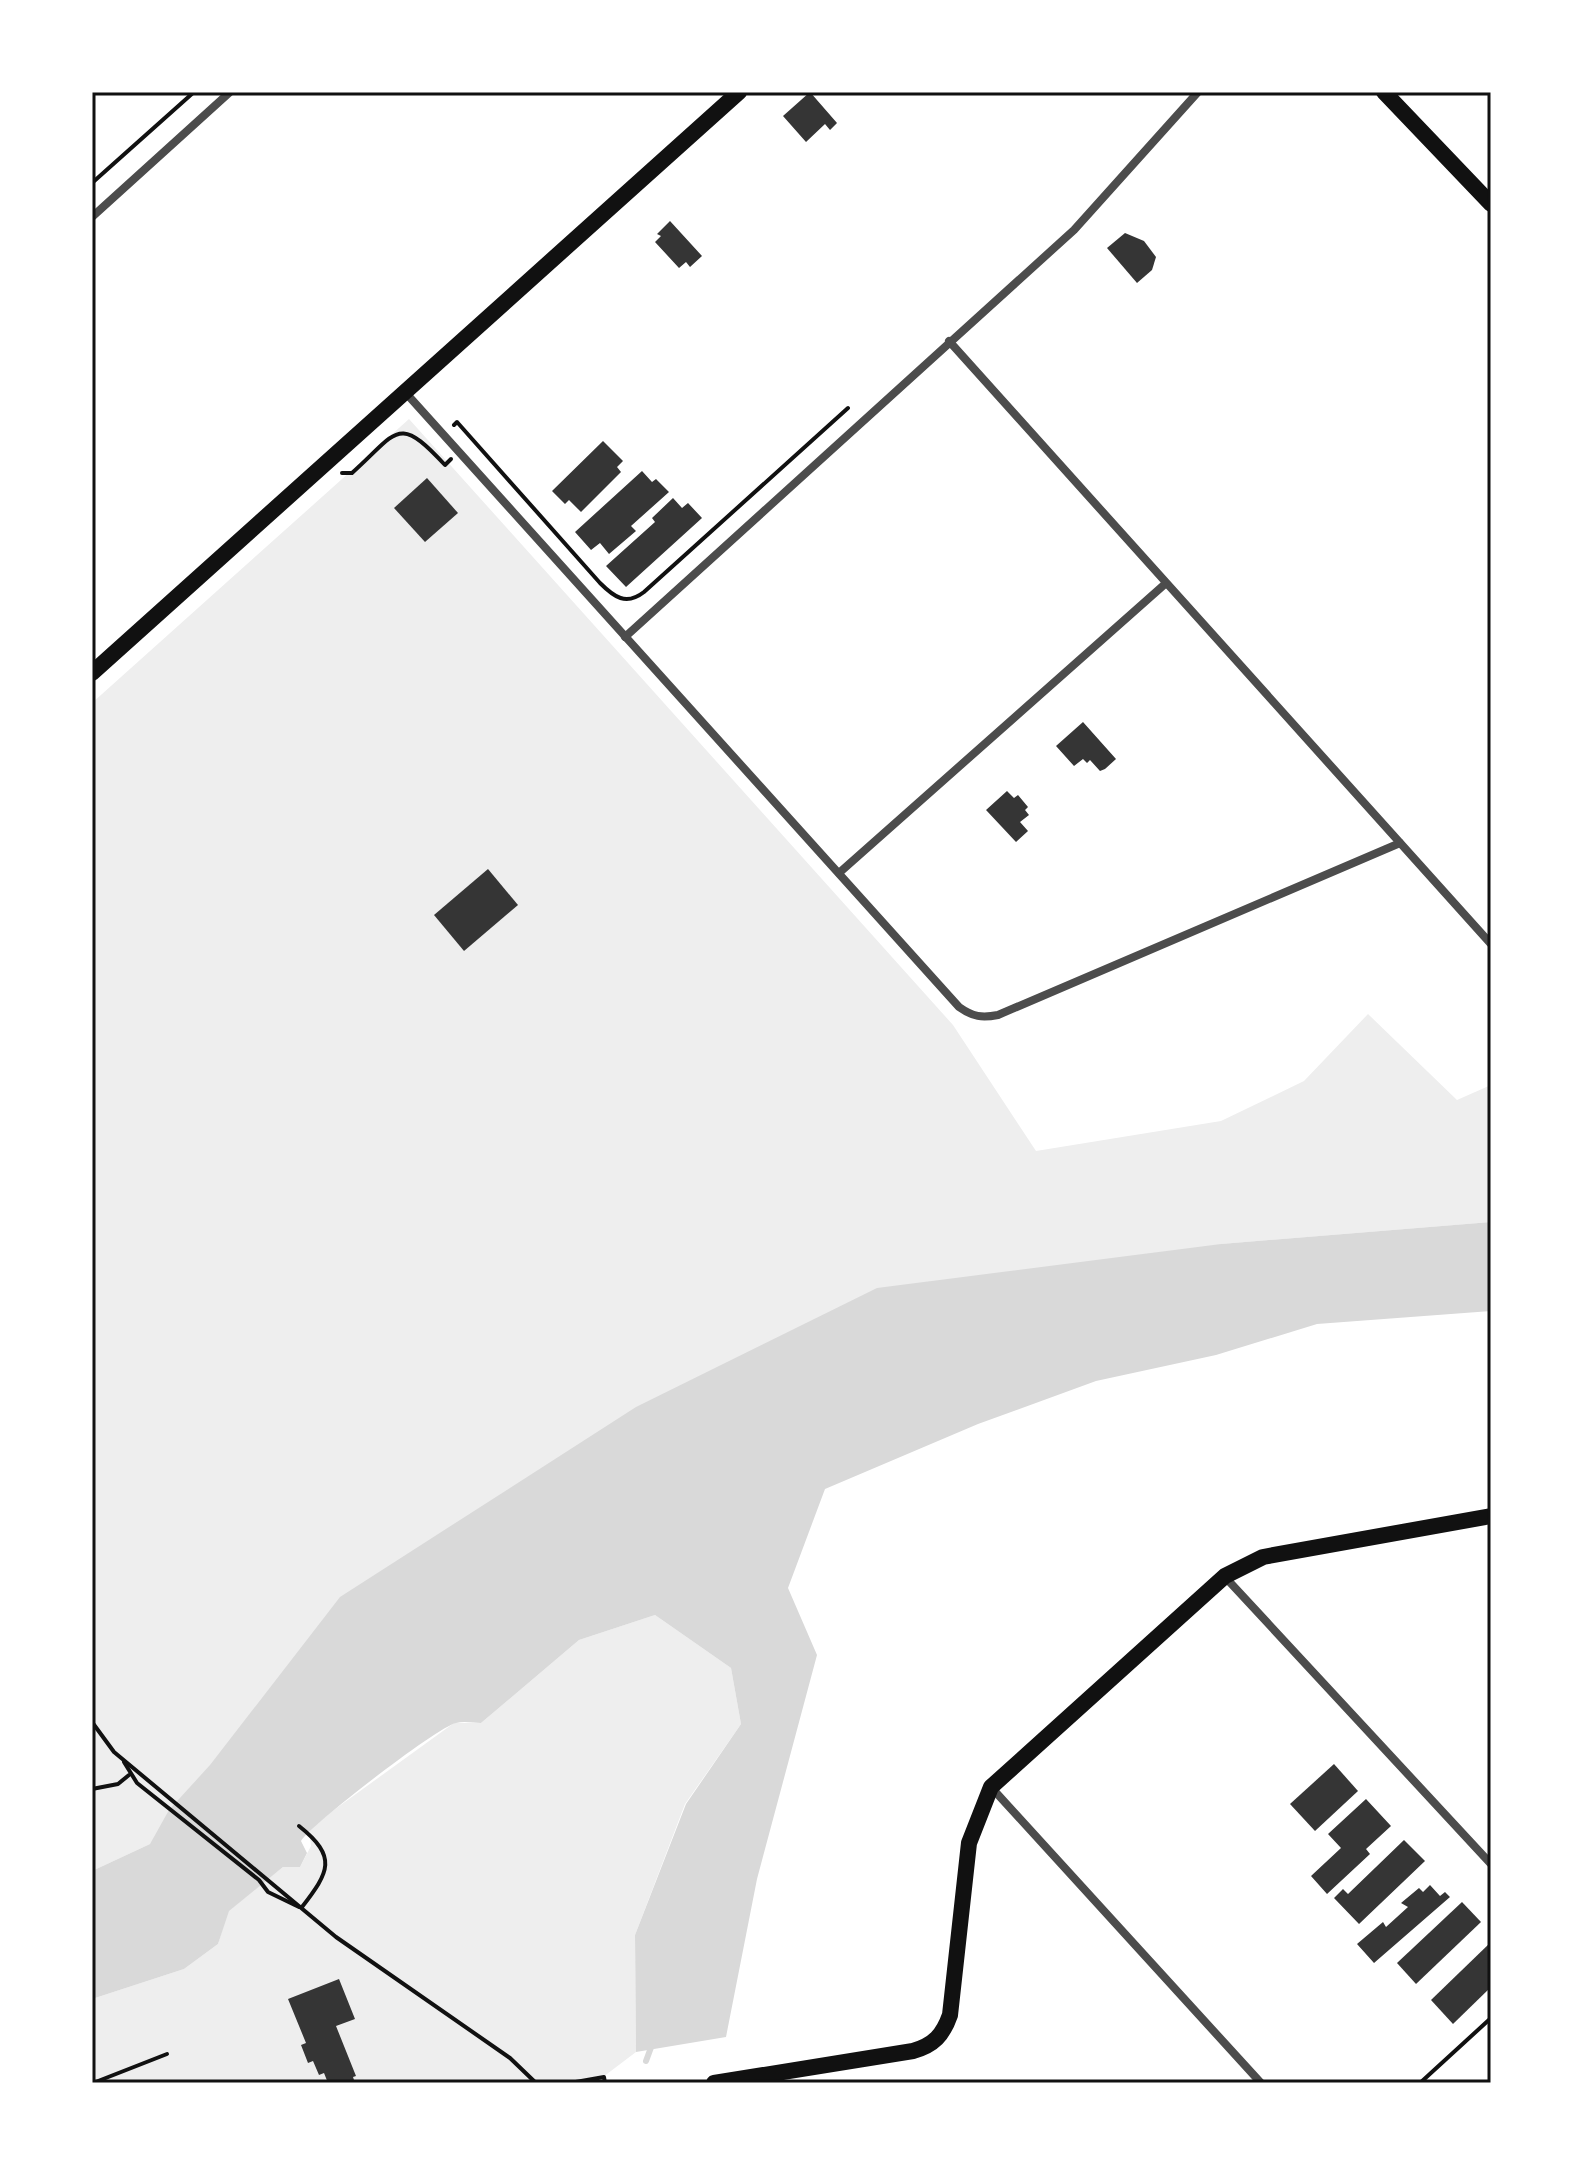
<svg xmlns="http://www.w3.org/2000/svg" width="1583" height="2175" viewBox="0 0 1583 2175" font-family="Merriweather,serif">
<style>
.green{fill:#eee}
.water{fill:#d9d9d9}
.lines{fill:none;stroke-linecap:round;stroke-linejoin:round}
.stream{stroke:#d9d9d9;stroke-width:6}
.building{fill:#353535}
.path{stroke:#111;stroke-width:4}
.minor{stroke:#4c4c4c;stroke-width:8}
.secondary{stroke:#111;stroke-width:16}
.neatline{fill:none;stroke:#111;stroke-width:3}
</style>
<rect width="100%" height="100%" fill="#fff"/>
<!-- green -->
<g class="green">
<path d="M 409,419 L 953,1025 L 1036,1151 L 1221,1121 L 1304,1081 L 1368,1014 L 1457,1100 L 1491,1085 L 1491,1222 L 1221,1244 L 150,1844 L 92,1871 L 92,703 Z"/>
<path d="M 655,1615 L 731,1668 L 741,1724 L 685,1804 L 635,1935 L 636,2052 L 603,2077 L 580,2083 L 92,2083 L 92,1999 L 184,1969 L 218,1944 L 228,1911 L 283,1867 L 300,1867 L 311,1846 L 309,1828 L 454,1723 L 481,1723 L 579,1640 Z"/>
</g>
<!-- water -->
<path class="water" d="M 1491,1222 L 1491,1311 L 1317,1324 L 1216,1355 L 1096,1381 L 978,1424 L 825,1489 L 788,1588 L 817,1655 L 757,1879 L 726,2037 L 636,2052 L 635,1935 L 686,1804 L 741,1724 L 731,1668 L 655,1615 L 579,1640 L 481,1723 C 474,1723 464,1721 456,1723 C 439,1726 311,1824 301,1841 L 307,1853 L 300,1867 L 283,1867 L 229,1911 L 218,1944 L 184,1969 L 92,1999 L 92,1871 L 150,1844 L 169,1810 L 210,1765 L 340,1597 L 636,1407 L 877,1288 L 1221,1244 Z"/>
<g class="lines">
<!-- stream -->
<path class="stream" d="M 646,2061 L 653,2042"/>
</g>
<!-- building -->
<g class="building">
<path d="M 810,92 L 837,123 L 830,130 L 825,124 L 806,142 L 783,116 Z"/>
<path d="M 670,221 L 702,256 L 690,267 L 686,262 L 679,268 L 655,242 L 661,236 L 657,234 Z"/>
<path d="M 1125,233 L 1144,241 L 1156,257 L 1152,270 L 1137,283 L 1107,248 Z"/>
<path d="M 603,441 L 623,461 L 617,467 L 621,472 L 581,512 L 569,500 L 565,504 L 552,491 Z"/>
<path d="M 642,471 L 652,482 L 656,479 L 669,492 L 631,526 L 636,531 L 609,554 L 600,543 L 591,550 L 575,532 Z"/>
<path d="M 427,478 L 458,513 L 425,542 L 394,508 Z"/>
<path d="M 673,498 L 682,508 L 688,503 L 702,518 L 626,587 L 606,566 L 655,522 L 652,518 Z"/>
<path d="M 1083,722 L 1116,759 L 1105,769 L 1100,771 L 1090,760 L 1087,763 L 1083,759 L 1074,766 L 1056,746 Z"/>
<path d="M 1007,791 L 1014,798 L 1018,795 L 1028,807 L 1025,810 L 1029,815 L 1020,822 L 1028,831 L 1016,842 L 986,810 Z"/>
<path d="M 488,869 L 518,905 L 464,951 L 434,915 Z"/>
<path d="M 1334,1764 L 1358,1791 L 1315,1831 L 1290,1804 Z"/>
<path d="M 1366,1799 L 1391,1826 L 1366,1849 L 1370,1854 L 1327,1894 L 1311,1876 L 1341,1848 L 1328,1834 Z"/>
<path d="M 1404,1840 L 1425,1861 L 1359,1924 L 1334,1898 L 1343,1889 L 1348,1894 Z"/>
<path d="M 1430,1885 L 1440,1896 L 1445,1892 L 1450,1897 L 1374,1963 L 1357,1944 L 1383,1922 L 1386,1927 L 1408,1907 L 1401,1903 L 1419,1888 L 1423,1892 Z"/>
<path d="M 1462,1902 L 1481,1922 L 1416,1984 L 1397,1963 Z"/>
<path d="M 1491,1942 L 1491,1987 L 1453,2024 L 1431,2000 Z"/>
<path d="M 339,1979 L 355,2019 L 336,2026 L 356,2076 L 353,2077 L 355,2083 L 328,2083 L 324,2073 L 319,2075 L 313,2061 L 308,2063 L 301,2045 L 306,2043 L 288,1999 Z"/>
</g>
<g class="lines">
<!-- path -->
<g class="path">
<path d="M 92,183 L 194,92"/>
<path d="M 454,425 L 457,422 L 600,583 C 614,597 626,606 644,592 L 848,408"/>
<path d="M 342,473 L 352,473 C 398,432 397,413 445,465 L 451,459"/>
<path d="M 92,1722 L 114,1752 L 336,1937 L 510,2058 L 536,2083"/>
<path d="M 124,1762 L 137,1783 L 259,1880 L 268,1892 L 299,1907"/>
<path d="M 92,1789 L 118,1784 L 129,1775"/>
<path d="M 299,1826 C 338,1857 329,1872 302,1907"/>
<path d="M 93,2083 L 167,2054"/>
<path d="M 570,2083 L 604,2077 L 605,2083"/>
<path d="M 1420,2083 L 1491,2018"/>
</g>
<!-- minor -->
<g class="minor">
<path d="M 92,217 L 230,92"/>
<path d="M 949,341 L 1491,944"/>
<path d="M 405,392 L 959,1007 C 973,1017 982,1018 998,1015 L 1400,843"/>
<path d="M 625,637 L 1074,230 L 1198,92"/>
<path d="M 839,873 L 1165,584"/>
<path d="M 1225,1577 L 1491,1864"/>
<path d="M 991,1787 L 1261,2083"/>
</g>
<!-- secondary -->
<g class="secondary">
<path d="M 1384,92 L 1491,204"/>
<path d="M 92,673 L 739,92"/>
<path d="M 714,2083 L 913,2051 C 934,2045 943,2035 950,2015 L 969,1843 L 991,1787 L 1225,1576 L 1263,1557 L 1491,1516"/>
</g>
</g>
<!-- border -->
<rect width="1583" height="2175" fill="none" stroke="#ffffff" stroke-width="188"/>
<rect x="94" y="94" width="1395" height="1987" class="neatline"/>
</svg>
